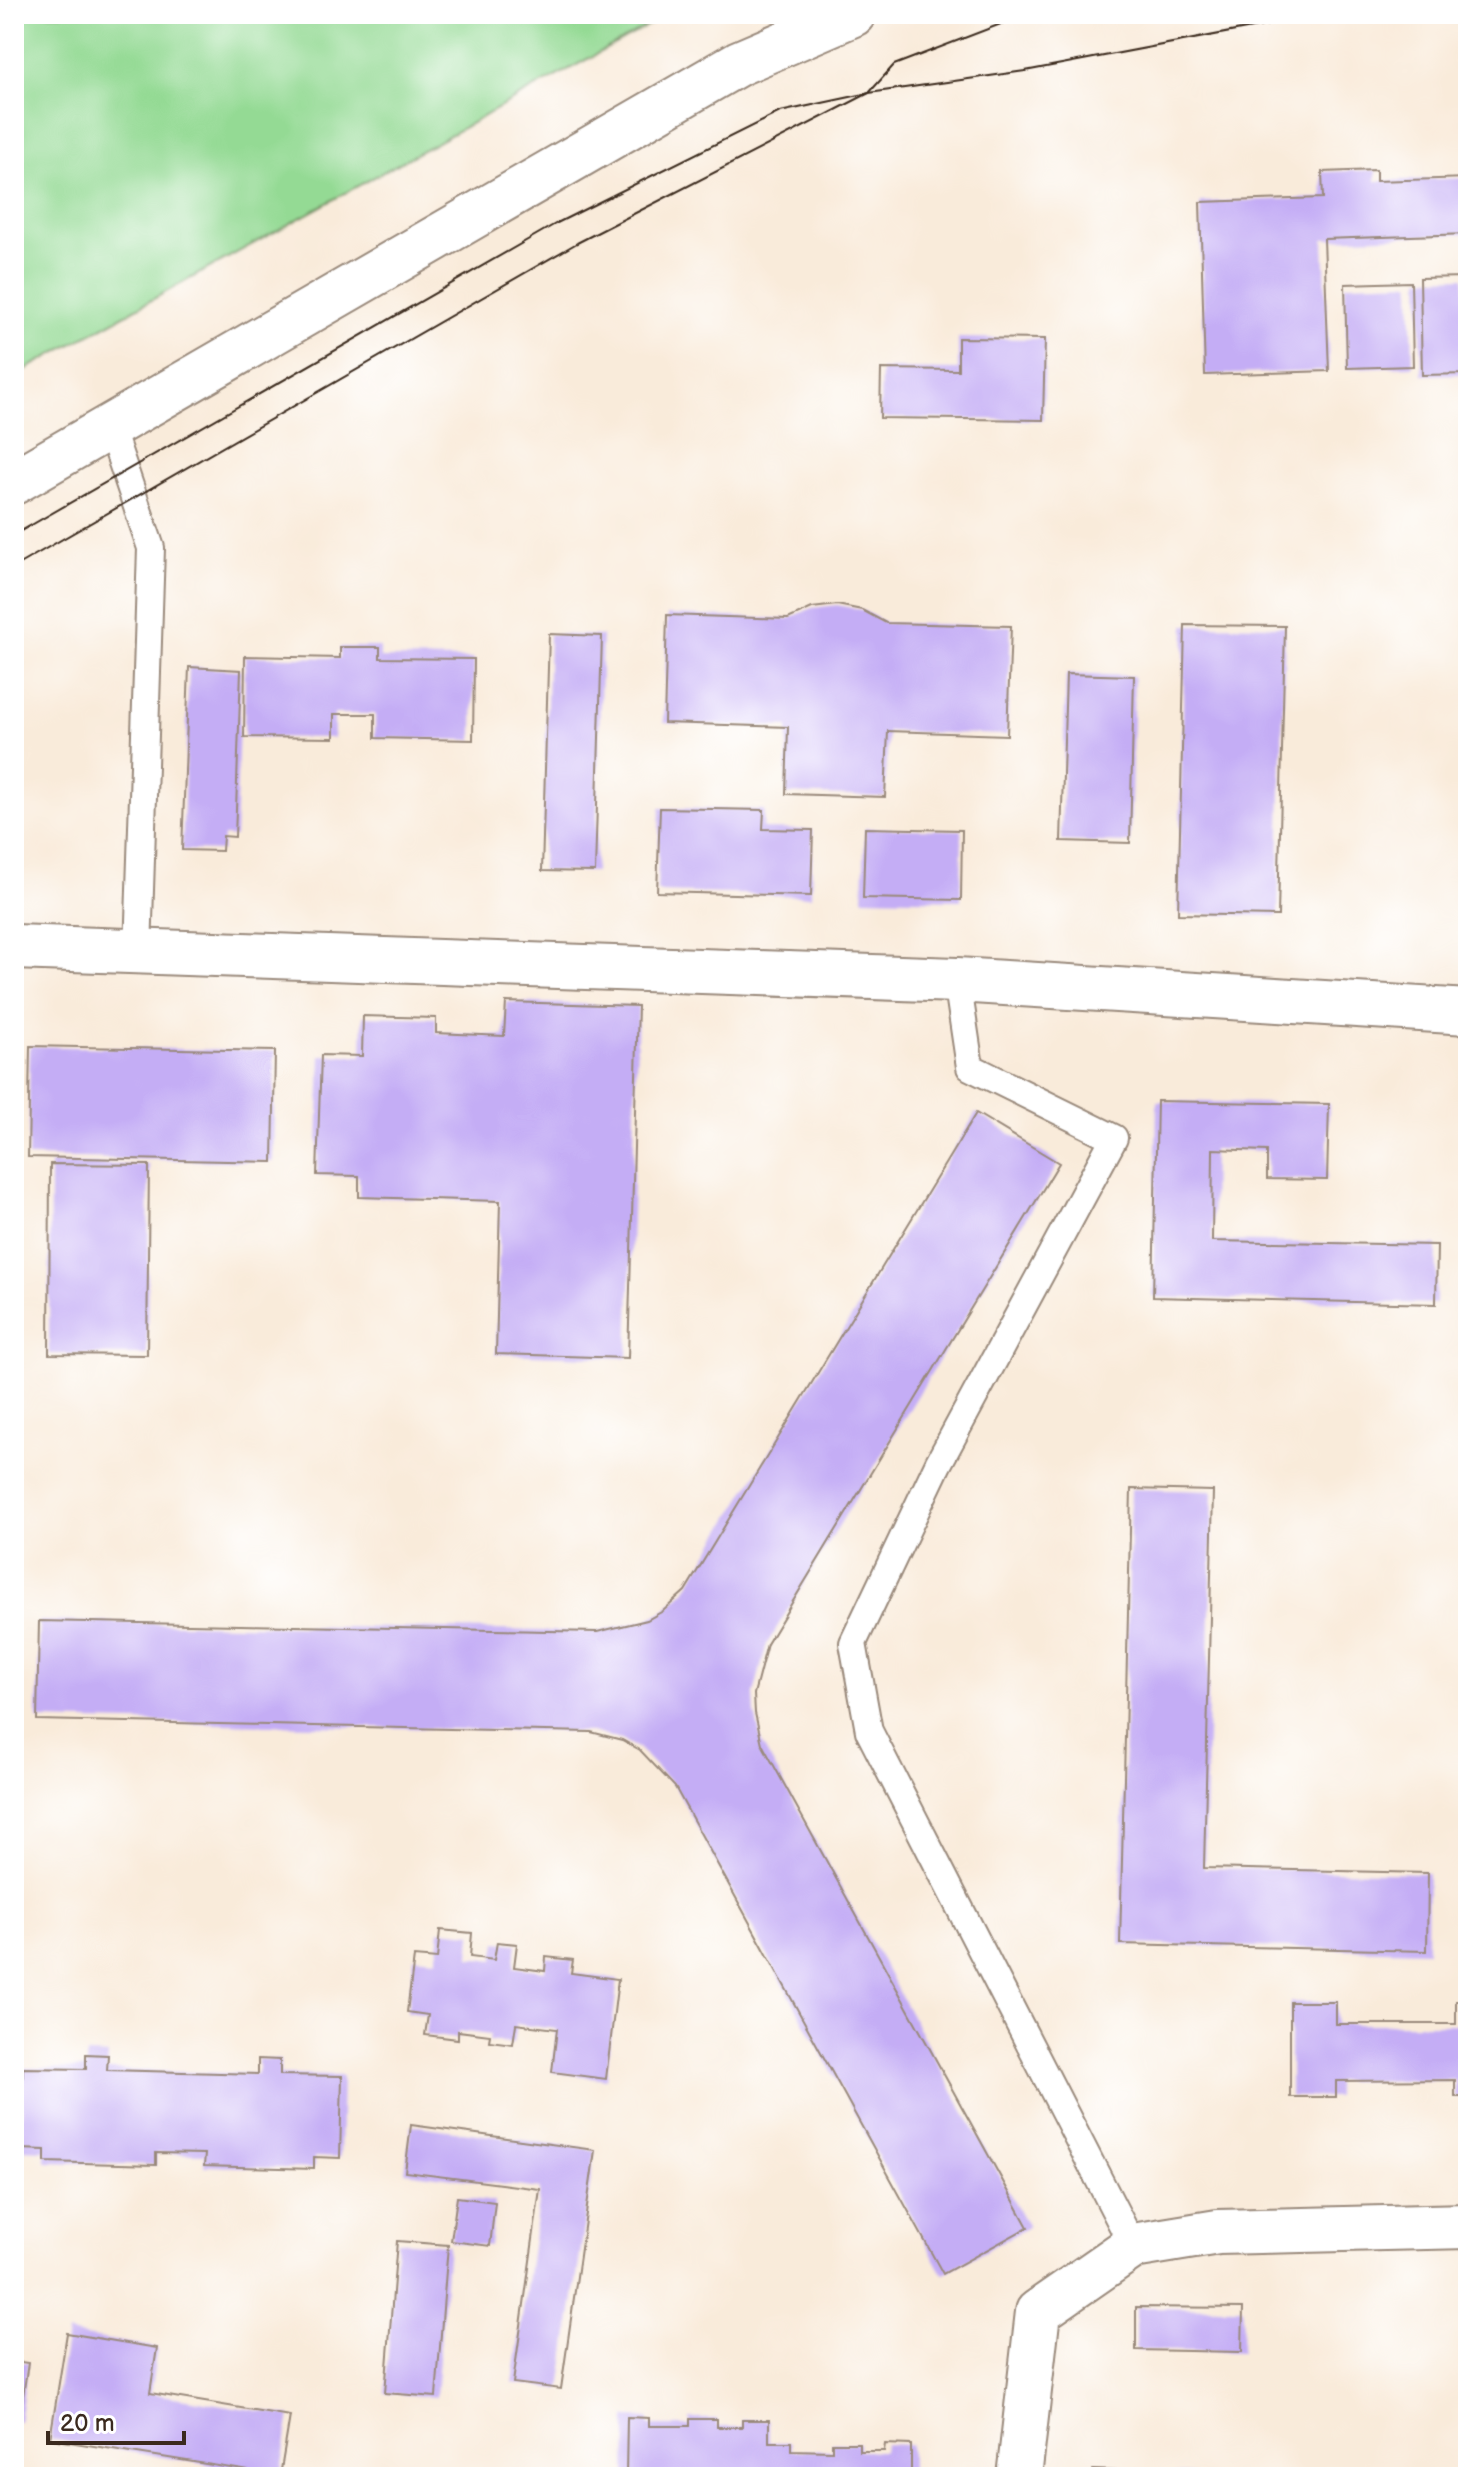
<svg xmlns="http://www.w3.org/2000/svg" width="1482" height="2491" viewBox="0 0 1482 2491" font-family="'Balsamiq Sans',sans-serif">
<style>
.green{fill:#94da94;stroke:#688259;stroke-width:2}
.building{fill:#c4adf5}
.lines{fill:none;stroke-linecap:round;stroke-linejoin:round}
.lane-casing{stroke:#9a8a7c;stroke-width:30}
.street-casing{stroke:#9a8a7c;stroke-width:48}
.secondary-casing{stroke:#9a8a7c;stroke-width:48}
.lane{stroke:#fff;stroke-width:26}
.street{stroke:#fff;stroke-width:44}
.secondary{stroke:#fff;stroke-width:44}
.tram{stroke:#3b2a1e;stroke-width:2}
</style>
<rect width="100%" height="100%" fill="#fff"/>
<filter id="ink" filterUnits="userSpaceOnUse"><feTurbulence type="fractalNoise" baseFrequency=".0125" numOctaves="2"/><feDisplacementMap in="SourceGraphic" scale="16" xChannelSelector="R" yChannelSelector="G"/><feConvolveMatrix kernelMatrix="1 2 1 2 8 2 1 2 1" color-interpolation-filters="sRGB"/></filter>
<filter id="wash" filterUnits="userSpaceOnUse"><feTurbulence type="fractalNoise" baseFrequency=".006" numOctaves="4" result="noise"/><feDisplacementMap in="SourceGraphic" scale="32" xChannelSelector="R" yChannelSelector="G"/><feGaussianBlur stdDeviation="1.8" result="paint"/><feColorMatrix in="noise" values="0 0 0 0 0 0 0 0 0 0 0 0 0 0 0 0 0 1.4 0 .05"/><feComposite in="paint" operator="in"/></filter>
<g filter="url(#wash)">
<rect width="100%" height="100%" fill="#f9ebda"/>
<!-- green -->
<path class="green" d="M 14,14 L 669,14 L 14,376 Z"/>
<g id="blocks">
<!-- building -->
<g class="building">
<path d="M 1376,170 L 1376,181 L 1468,178 L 1468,234 L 1324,239 L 1329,371 L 1205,375 L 1200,202 L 1323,198 L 1322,172 Z"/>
<path d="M 1464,277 L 1467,374 L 1422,375 L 1420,278 Z"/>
<path d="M 1411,282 L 1413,366 L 1347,368 L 1345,284 Z"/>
<path d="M 958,338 L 1045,339 L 1043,420 L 880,418 L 881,369 L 958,370 Z"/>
<path d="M 837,605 L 862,610 L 886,623 L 1011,626 L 1007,735 L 888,731 L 885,797 L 786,794 L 788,727 L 664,723 L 667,615 L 788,619 L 812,608 Z"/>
<path d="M 1185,625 L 1285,626 L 1278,916 L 1178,914 Z"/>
<path d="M 549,634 L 602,636 L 595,872 L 542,871 Z"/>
<path d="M 340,647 L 380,647 L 380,658 L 474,659 L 473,740 L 375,738 L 375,714 L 334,714 L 334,738 L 244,737 L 245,656 L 340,658 Z"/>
<path d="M 189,667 L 241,670 L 235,837 L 223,836 L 222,851 L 182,850 Z"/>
<path d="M 1066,674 L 1134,676 L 1130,843 L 1061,841 Z"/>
<path d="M 660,808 L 764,810 L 763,829 L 813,830 L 811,896 L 657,892 Z"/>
<path d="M 865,828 L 962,830 L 961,900 L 863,898 Z"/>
<path d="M 506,1002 L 638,1006 L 628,1358 L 496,1354 L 500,1201 L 359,1197 L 359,1176 L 317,1175 L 321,1055 L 362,1056 L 363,1016 L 436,1018 L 436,1033 L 504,1036 Z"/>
<path d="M 30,1046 L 275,1051 L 273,1162 L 28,1157 Z"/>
<path d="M 1157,1101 L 1329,1104 L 1327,1180 L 1267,1179 L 1267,1151 L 1213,1149 L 1212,1241 L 1437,1245 L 1436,1304 L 1153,1297 Z"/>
<path d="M 976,1113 L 1059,1163 L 767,1644 L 754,1694 L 755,1713 L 762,1744 L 1028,2227 L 943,2274 L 675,1787 L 640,1750 L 622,1740 L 591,1732 L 37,1720 L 39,1621 L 597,1632 L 647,1620 L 663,1611 L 685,1591 Z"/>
<path d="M 50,1164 L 149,1165 L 147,1355 L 49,1354 Z"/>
<path d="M 1131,1489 L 1213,1491 L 1204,1868 L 1428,1873 L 1427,1951 L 1120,1944 Z"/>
<path d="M 440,1930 L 472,1933 L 470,1957 L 494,1960 L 497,1942 L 517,1944 L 514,1967 L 545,1971 L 546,1957 L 573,1960 L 571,1973 L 618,1979 L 606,2079 L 552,2072 L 557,2029 L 516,2024 L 513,2044 L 489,2041 L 490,2035 L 458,2031 L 458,2039 L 425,2035 L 428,2015 L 407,2012 L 414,1957 L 437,1959 Z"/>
<path d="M 1456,2001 L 1468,2001 L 1468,2097 L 1455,2097 L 1455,2080 L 1336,2081 L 1336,2097 L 1290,2097 L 1290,2002 L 1336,2002 L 1336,2024 L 1456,2024 Z"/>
<path d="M 86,2054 L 108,2055 L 107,2070 L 258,2074 L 258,2059 L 280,2060 L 280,2075 L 342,2076 L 340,2158 L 314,2157 L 314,2169 L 204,2166 L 205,2154 L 156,2153 L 156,2165 L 45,2162 L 45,2150 L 21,2149 L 23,2068 L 86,2069 Z"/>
<path d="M 411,2125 L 595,2150 L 561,2389 L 513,2383 L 540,2189 L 405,2172 Z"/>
<path d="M 457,2197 L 495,2202 L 490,2246 L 451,2241 Z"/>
<path d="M 397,2241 L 448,2245 L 436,2397 L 385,2393 Z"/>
<path d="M 1136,2307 L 1243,2308 L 1242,2352 L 1136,2350 Z"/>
<path d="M 67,2333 L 157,2348 L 150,2393 L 290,2416 L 280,2476 L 50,2439 Z"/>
<path d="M 14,2361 L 28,2363 L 19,2422 L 14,2421 Z"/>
<path d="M 627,2417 L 649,2418 L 649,2426 L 690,2426 L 690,2419 L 717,2419 L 717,2427 L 742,2427 L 742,2420 L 769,2420 L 769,2442 L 791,2442 L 791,2450 L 832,2451 L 832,2443 L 859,2443 L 859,2451 L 884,2451 L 885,2444 L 911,2445 L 911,2477 L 626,2477 Z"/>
<path d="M 1093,2470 L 1195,2474 L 1195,2477 L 1093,2477 Z"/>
</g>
</g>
</g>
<g filter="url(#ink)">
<use href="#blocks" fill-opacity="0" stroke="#9a8a7c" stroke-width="2"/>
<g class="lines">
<!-- lane casing -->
<g class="lane-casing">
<g id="lane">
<path d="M 110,427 L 151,548 L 138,952"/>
<path d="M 957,980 L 970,1067 L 1114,1138 L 938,1464 L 853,1643 L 869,1731 L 1133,2246"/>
</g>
</g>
<!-- street casing -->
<g class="street-casing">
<g id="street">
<path d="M 14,947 L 957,980 L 1468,1012"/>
<path d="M 1019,2477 L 1038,2312 L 1133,2246 L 1218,2232 L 1468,2226"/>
</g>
</g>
<!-- secondary casing -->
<g class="secondary-casing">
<path id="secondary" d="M 14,482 L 739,63 L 853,14"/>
</g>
<!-- lane -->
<use href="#lane" class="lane"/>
<!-- street -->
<use href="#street" class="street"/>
<!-- secondary -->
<use href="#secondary" class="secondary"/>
<!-- tram -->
<g class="tram">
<path d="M 14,535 L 557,223 L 780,112 L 869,93 L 1025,71 L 1325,14"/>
<path d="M 14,567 L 577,243 L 869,93 L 894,65 L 1027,14"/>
</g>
</g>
</g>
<!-- margin -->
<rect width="1482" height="2491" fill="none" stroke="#fff" stroke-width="48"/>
<!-- scale -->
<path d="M48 2431v12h136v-12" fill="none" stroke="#3b2a1e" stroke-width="4"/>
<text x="60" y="2431" font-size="24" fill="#3b2a1e" stroke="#ffffff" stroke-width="6" paint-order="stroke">20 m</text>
</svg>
